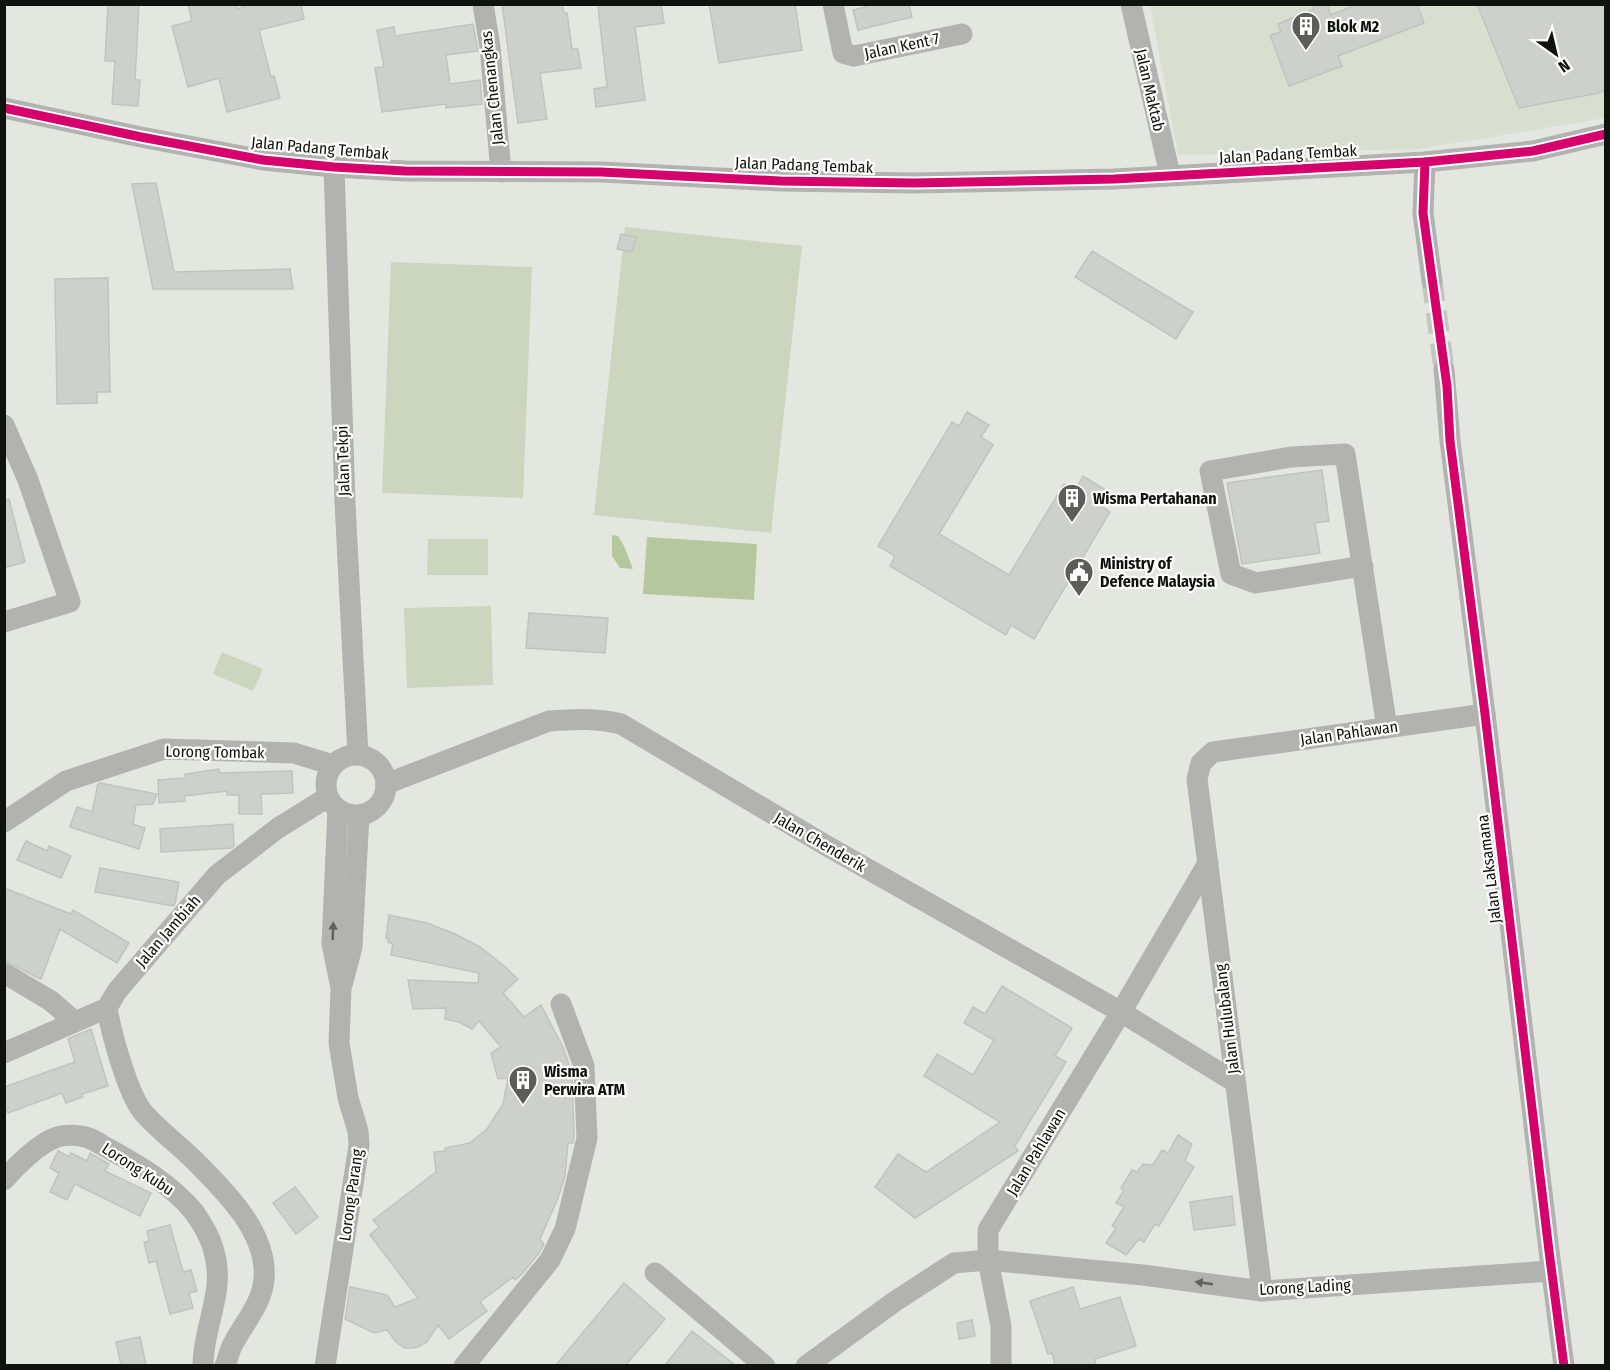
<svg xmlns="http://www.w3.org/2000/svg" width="1610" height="1370" viewBox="0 0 1610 1370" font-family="'Fira Sans Condensed',sans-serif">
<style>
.built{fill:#d9dfd0}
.green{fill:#ccd6be}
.water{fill:#b6c79e}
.building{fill:#ced0cb;stroke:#c1c4be;stroke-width:1.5}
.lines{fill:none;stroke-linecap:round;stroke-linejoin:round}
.minor-tunnel{stroke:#c4c7c0;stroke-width:21;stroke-dasharray:21 10;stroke-linecap:butt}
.minor{stroke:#b2b3b0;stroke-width:21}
.cycleway-casing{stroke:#fff;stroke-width:13}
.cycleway{stroke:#d6006c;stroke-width:9}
.oneway{fill:#61625f}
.labels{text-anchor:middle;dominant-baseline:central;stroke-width:4.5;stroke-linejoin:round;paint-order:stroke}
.poi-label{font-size:16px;font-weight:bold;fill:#10120e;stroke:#fff;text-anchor:start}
.street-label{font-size:16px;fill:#10120e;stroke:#fff}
</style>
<rect width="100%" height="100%" fill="#e4e7e0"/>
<!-- built -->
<path class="built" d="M 1150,5 L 1605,5 L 1605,118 L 1419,149 L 1178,155 Z"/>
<!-- green -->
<g class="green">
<path d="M 625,227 L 802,246 L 771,533 L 594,515 Z"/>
<path d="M 391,262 L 532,267 L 523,498 L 382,493 Z"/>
<path d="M 428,539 L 488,539 L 488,575 L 427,575 Z"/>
<path d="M 491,606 L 493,685 L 407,688 L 404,608 Z"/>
<path d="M 222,652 L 263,669 L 253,691 L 213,674 Z"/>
</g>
<!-- water -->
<g class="water">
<path d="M 612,535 L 618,536 L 624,546 L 633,569 L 620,568 L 612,556 Z"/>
<path d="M 647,537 L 757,544 L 754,600 L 643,594 Z"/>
</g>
<!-- building -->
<g class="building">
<path d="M 108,4 L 139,4 L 135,80 L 140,80 L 138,106 L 112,104 L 115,61 L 105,61 Z"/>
<path d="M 188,4 L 236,4 L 237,9 L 251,4 L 301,4 L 304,19 L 259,30 L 271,77 L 274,76 L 280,98 L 227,112 L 219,78 L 188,87 L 172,26 L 192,21 Z"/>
<path d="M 502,4 L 562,4 L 564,13 L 567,13 L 572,49 L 578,49 L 581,68 L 540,73 L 547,119 L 518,123 Z"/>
<path d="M 609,4 L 661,4 L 664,23 L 635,27 L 645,100 L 596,107 L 594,89 L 607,87 L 598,6 Z"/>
<path d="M 709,4 L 795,4 L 802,50 L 719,63 Z"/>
<path d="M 876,4 L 909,4 L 912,17 L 858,30 L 853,10 Z"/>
<path d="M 1312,4 L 1327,4 L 1331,15 L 1358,4 L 1417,4 L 1424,23 L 1338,56 L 1342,66 L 1289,86 L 1270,35 L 1281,32 L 1278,24 L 1314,9 Z"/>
<path d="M 1477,4 L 1605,4 L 1605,90 L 1599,93 L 1519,108 Z"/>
<path d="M 473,24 L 478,51 L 446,55 L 450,84 L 480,80 L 482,104 L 446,108 L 446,104 L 382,112 L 375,68 L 384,67 L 377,30 L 394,27 L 395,36 Z"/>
<path d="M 156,183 L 174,272 L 290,269 L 293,289 L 153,289 L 132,184 Z"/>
<path d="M 621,234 L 636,237 L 632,252 L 617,249 Z"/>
<path d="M 1092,251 L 1193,312 L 1176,339 L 1075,277 Z"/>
<path d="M 108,278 L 110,392 L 97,392 L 97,403 L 57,404 L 55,279 Z"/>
<path d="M 967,412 L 989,425 L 981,437 L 993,445 L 939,534 L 1009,575 L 1064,484 L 1075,491 L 1083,476 L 1106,490 L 1098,504 L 1110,512 L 1034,639 L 1011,625 L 1006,635 L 890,566 L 895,556 L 878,546 L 952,422 L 959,426 Z"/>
<path d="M 1322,470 L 1329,521 L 1315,523 L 1320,553 L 1242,564 L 1227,483 Z"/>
<path d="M 9,499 L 25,562 L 4,568 L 4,500 Z"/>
<path d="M 529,613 L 608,618 L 605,653 L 526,648 Z"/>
<path d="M 219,769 L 220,773 L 292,771 L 293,793 L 261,794 L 262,814 L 239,814 L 239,795 L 227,795 L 227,791 L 184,796 L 185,801 L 159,803 L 158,780 L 186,778 L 185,774 Z"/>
<path d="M 100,783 L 157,794 L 153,804 L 136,805 L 133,824 L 145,828 L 139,849 L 70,827 L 77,807 L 92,812 L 98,784 Z"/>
<path d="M 233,824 L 234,846 L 232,848 L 161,852 L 160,829 Z"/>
<path d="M 26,841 L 47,851 L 49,846 L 71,856 L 61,878 L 17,860 Z"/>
<path d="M 100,868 L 179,882 L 175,904 L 173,906 L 95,892 Z"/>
<path d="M 4,888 L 71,914 L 73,910 L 129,943 L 117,963 L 60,929 L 41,979 L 34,976 L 4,960 Z"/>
<path d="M 389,915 L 427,923 L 455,934 L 480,947 L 503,965 L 518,979 L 503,993 L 524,1017 L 541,1005 L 563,1047 L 572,1074 L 574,1137 L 573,1143 L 568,1143 L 565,1176 L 558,1198 L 540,1239 L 544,1244 L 539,1253 L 521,1275 L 515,1280 L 513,1277 L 480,1302 L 487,1311 L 449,1339 L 438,1325 L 427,1342 L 418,1347 L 411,1348 L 405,1348 L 396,1342 L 387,1330 L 374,1333 L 345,1319 L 350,1287 L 387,1295 L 395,1307 L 418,1298 L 370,1235 L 379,1227 L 373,1220 L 436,1172 L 434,1152 L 445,1151 L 445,1148 L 470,1143 L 487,1129 L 503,1104 L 508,1078 L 498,1079 L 491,1053 L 501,1047 L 479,1021 L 472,1029 L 459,1022 L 445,1019 L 446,1008 L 413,1009 L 408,980 L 478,983 L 479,973 L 391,955 L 393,944 L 388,942 L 389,939 L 386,938 Z"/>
<path d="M 1002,986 L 1072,1028 L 1055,1056 L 1066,1062 L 1015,1146 L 1018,1151 L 915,1218 L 875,1187 L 898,1154 L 926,1172 L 1000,1122 L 924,1076 L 937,1054 L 973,1075 L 994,1040 L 964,1023 L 973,1007 L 985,1014 Z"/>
<path d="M 91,1029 L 108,1086 L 82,1094 L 83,1097 L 66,1103 L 62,1093 L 8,1113 L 4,1102 L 4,1087 L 75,1062 L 68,1039 Z"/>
<path d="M 1178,1135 L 1192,1144 L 1185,1161 L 1194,1167 L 1159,1226 L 1155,1224 L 1144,1242 L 1139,1239 L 1126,1255 L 1106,1243 L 1116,1228 L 1112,1226 L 1124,1207 L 1116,1203 L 1124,1190 L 1121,1188 L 1132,1170 L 1137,1172 L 1143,1164 L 1153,1165 L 1162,1150 L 1168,1153 Z"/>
<path d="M 58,1151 L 69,1157 L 71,1153 L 87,1161 L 90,1153 L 109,1164 L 105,1171 L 151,1193 L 140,1216 L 75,1184 L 67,1200 L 50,1192 L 59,1173 L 50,1168 Z"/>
<path d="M 295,1187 L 318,1217 L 296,1234 L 273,1203 Z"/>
<path d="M 1232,1196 L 1235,1225 L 1194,1230 L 1190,1202 Z"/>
<path d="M 170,1225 L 183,1272 L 191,1270 L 197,1291 L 189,1293 L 193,1308 L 170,1314 L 156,1261 L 149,1263 L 144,1242 L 149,1241 L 147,1231 Z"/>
<path d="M 624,1283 L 665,1319 L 626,1365 L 556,1365 Z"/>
<path d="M 1073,1287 L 1080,1309 L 1120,1297 L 1136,1346 L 1095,1359 L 1096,1365 L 1055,1365 L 1052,1353 L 1048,1354 L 1030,1301 Z"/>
<path d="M 972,1320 L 975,1336 L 959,1339 L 957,1323 Z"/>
<path d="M 692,1331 L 735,1365 L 665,1365 Z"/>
<path d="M 140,1337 L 146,1365 L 121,1365 L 116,1342 Z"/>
</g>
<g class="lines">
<!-- minor-tunnel -->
<path class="minor-tunnel" d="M 1432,281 L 1444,369"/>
<!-- minor -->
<g class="minor">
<path d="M 483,4 L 490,47 L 501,172"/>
<path d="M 833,4 L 843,53 L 854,56 L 962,34"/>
<path d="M 1131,4 L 1170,175"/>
<path d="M 4,108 L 141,137 L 263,160 L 334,167 L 405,171 L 601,172 L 780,181 L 914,183 L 1114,179 L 1425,162 L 1533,151 L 1606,134"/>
<path d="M 1425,162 L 1423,213 L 1432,281"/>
<path d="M 334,167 L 345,503 L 358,755"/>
<path d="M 1444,369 L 1450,441 L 1485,714 L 1549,1251 L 1564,1366"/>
<path d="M 4,425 L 28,480 L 70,602 L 4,622"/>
<path d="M 1363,566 L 1256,583 L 1231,574 L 1210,471 L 1291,457 L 1345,454 L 1387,728"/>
<circle cx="356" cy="785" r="30"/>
<path d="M 386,784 L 549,721 C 574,719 597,718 621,724 L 827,846 L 1121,1012 L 1235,1082"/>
<path d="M 4,822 L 66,781 L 164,749 L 294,753 L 333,765"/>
<path d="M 4,973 L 51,1001 L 74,1021"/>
<path d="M 342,985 L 352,947 L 359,815"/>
<path d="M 107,1008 C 111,1032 127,1091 142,1111 C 158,1130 177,1143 195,1161 C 225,1191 268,1233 264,1279 C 262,1304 244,1323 233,1344 C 229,1351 228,1359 225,1366"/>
<path d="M 4,1053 L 107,1008 L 117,991 L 217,875 L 278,828 L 328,797"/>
<path d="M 4,1180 C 16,1166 39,1143 57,1137 C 67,1134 80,1135 89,1138 C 96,1141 103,1146 109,1149 C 140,1166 172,1185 194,1212 C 201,1222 210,1237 213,1248 C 227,1291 203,1324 203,1366"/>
<path d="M 655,1273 L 765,1366"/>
<path d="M 1262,1291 L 1197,779 L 1201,763 L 1213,752 L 1485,714"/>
<path d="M 325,1366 L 359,1145 L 358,1131 L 348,1098 L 339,1043 L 341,988 L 332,944 L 338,809"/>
<path d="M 464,1366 L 550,1260 L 565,1229 L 587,1138 L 584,1066 L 561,1004"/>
<path d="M 806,1366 L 894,1302 L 954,1263 L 988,1260 L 988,1230 L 1121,1012 L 1208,863"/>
<path d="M 1001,1366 L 1001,1326 L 988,1260 L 1143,1275 L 1262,1291 L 1551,1271"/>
</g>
<!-- cycleway casing -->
<g class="cycleway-casing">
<g id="cycleway">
<path d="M 4,108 L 141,137 L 263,160 L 334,167 L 405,171 L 601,172 L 780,181 L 914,183 L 1114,179 L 1425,162 L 1533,151 L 1606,134"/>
<path d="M 1425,162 L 1423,213 L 1447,386 L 1450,441 L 1485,714 L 1549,1251 L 1564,1366"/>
</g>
</g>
<!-- cycleway -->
<use href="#cycleway" class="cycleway"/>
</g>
<!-- one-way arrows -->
<defs><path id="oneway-solid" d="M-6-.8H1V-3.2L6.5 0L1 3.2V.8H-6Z" transform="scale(1.5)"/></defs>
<g class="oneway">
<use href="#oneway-solid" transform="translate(333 931) rotate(-88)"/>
<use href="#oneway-solid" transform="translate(1204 1283) rotate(-172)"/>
</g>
<!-- icons -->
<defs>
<g id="building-pin" transform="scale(1.5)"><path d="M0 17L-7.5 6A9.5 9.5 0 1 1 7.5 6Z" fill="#5a5d58" stroke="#fff"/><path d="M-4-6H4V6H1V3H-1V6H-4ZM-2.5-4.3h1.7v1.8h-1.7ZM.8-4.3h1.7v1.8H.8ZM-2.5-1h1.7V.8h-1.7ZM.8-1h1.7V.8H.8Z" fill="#fff"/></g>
<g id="civic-pin" transform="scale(1.5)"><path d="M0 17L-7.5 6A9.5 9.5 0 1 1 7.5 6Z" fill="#5a5d58" stroke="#fff"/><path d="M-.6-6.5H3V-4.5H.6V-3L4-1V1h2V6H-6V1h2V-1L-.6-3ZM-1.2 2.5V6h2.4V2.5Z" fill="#fff"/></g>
</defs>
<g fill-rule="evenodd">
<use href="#building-pin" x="1306" y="26"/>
<use href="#building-pin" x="1072" y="498"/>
<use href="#civic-pin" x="1079" y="572"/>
<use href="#building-pin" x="523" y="1080"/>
</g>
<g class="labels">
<!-- poi labels -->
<g class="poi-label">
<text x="1327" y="26">Blok M2</text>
<text x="1093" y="498">Wisma Pertahanan</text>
<text x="1100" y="563">Ministry of<tspan x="1100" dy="18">Defence Malaysia</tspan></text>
<text x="544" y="1071">Wisma<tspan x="544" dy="18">Perwira ATM</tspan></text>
</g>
<!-- street labels -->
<g class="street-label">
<text transform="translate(902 46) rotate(-12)">Jalan Kent 7</text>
<text transform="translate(492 88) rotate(-96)">Jalan Chenangkas</text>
<text transform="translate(1150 90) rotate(77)">Jalan Maktab</text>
<text transform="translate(320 148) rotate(5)">Jalan Padang Tembak</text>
<text transform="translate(1288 154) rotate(-3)">Jalan Padang Tembak</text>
<text transform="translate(804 165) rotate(2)">Jalan Padang Tembak</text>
<text transform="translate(343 461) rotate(-92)">Jalan Tekpi</text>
<text transform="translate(1349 733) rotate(-8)">Jalan Pahlawan</text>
<text transform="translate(215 752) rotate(1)">Lorong Tombak</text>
<text transform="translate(820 842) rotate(30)">Jalan Chenderik</text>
<text transform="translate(1489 869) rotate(-97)">Jalan Laksamana</text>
<text transform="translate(168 931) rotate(-49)">Jalan Jambiah</text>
<text transform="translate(1227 1019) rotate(-97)">Jalan Hulubalang</text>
<text transform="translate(1036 1152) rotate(-59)">Jalan Pahlawan</text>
<text transform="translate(138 1169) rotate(33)">Lorong Kubu</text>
<text transform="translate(351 1195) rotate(-82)">Lorong Parang</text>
<text transform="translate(1305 1287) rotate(-3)">Lorong Lading</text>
</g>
</g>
<!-- border -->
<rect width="1610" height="1370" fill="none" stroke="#10120e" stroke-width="12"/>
<!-- north arrow -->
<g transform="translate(1556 54) rotate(146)" stroke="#ffffff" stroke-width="4.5" paint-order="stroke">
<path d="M0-4.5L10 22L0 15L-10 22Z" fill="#10120e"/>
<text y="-9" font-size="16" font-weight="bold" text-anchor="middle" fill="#10120e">N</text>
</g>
</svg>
